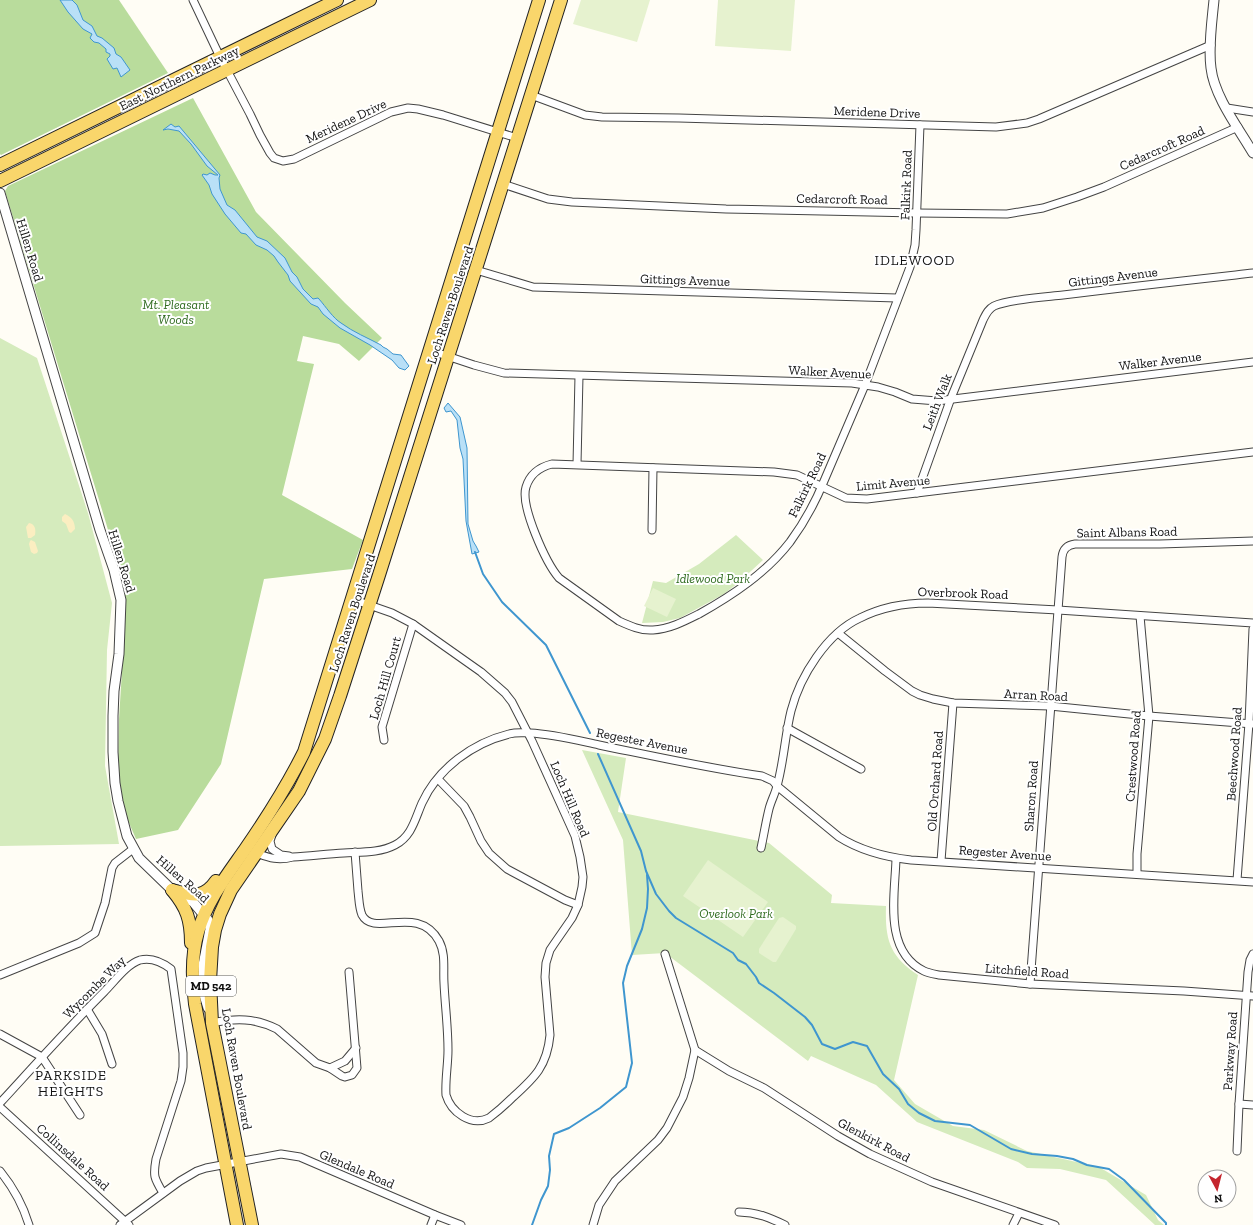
<svg xmlns="http://www.w3.org/2000/svg" width="1253" height="1225" viewBox="0 0 1253 1225" font-family="'Zilla Slab',serif">
<style>
.green{fill:#d5ebbd}
.forest{fill:#b9dc9c}
.sand{fill:#fbeec1}
.pitch{fill:#e6f2cf}
.water{fill:#b9e0f7;stroke:#3f96cf}
.lines{fill:none;stroke-linecap:round;stroke-linejoin:round}
.stream{stroke:#3f96cf;stroke-width:2}
.minor-casing{stroke:#444;stroke-width:9}
.tertiary-casing{stroke:#444;stroke-width:11}
.primary-casing{stroke:#222;stroke-width:14}
.minor{stroke:#fff;stroke-width:7}
.tertiary{stroke:#fff;stroke-width:9}
.primary{stroke:#f9d66b;stroke-width:12}
.labels{text-anchor:middle;dominant-baseline:central;stroke-width:4;stroke-linejoin:round;paint-order:stroke}
.shield{fill:#fff;stroke:#585858;stroke-width:1}
.shield-label{font-size:12px;font-weight:bold;fill:#111}
.street-label{font-size:13px;fill:#111;stroke:#fff}
.park-label{font-size:13px;font-style:italic;fill:#2f6b1f;stroke:#fff}
.neighbourhood-label{font-size:14px;letter-spacing:1px;fill:#111;stroke:#fff}
</style>
<rect width="100%" height="100%" fill="#fffdf5"/>
<!-- green -->
<g class="green">
<path d="M 0,338 L 37,358 L 88,513 L 112,603 L 107,650 L 105,766 L 119,844 L 0,846 Z"/>
<path d="M 736,535 L 763,560 L 738,583 L 724,594 L 680,618 L 663,622 L 642,623 L 653,581 L 666,583 L 699,564 Z"/>
<path d="M 582,750 L 626,758 L 618,812 L 769,843 L 832,895 L 831,903 L 886,906 C 885,939 889,956 918,975 L 894,1080 L 915,1104 L 953,1126 L 984,1130 L 1027,1151 L 1099,1167 L 1146,1195 L 1158,1220 L 1164,1225 L 1155,1225 L 1106,1180 L 1060,1169 L 1027,1168 L 1018,1162 L 917,1122 L 876,1085 L 811,1056 L 808,1061 L 665,953 L 632,955 L 623,840 Z"/>
</g>
<!-- forest -->
<g class="forest">
<path d="M 0,0 L 119,0 L 168,73 L 1,155 L 0,154 Z"/>
<path d="M 193,98 L 256,212 L 345,303 L 382,338 L 359,361 L 339,344 L 303,336 L 297,361 L 314,364 L 282,495 L 363,540 L 352,569 L 264,579 L 221,764 L 178,830 L 136,839 L 126,816 L 122,798 L 118,767 L 119,719 L 125,622 L 125,600 L 123,582 L 106,523 L 5,191 L 8,186 Z"/>
</g>
<!-- sand -->
<g class="sand">
<path d="M 65,514 C 72,517 75,522 75,529 L 71,533 L 69,532 L 66,524 L 62,521 L 62,517 Z"/>
<path d="M 29,523 C 35,524 36,529 35,535 L 31,538 L 28,538 L 26,527 Z"/>
<path d="M 31,540 L 35,542 L 38,551 L 37,553 L 34,554 L 31,552 L 29,544 L 30,541 Z"/>
</g>
<!-- pitch -->
<g class="pitch">
<path d="M 581,0 L 650,0 L 637,42 L 573,24 Z"/>
<path d="M 718,0 L 795,0 L 791,51 L 715,46 Z"/>
<path d="M 653,588 L 676,599 L 667,617 L 644,606 Z"/>
<path d="M 708,860 L 768,902 L 743,937 L 683,896 Z"/>
<path d="M 783,917 L 796,926 L 796,929 L 776,962 L 773,962 L 759,953 L 759,949 L 779,918 Z"/>
</g>
<!-- water -->
<g class="water">
<path d="M 60,0 L 72,0 L 77,5 L 83,20 L 92,26 L 97,36 L 102,38 L 114,48 L 116,54 L 121,57 L 130,70 L 121,77 L 117,68 L 113,69 L 107,59 L 110,56 L 110,54 L 106,52 L 106,49 L 99,43 L 94,42 L 90,38 L 92,34 L 83,29 L 68,12 Z"/>
<path d="M 171,124 L 175,127 L 179,126 L 220,175 L 219,178 L 220,189 L 227,205 L 235,210 L 257,237 L 267,241 L 285,258 L 292,272 L 297,277 L 303,289 L 313,299 L 318,298 L 319,299 C 326,307 333,318 341,323 C 353,332 368,338 381,345 L 383,347 L 387,349 L 393,354 L 401,355 L 409,366 L 405,370 L 399,368 L 392,360 L 370,345 L 340,328 L 323,314 L 318,307 L 311,304 L 290,281 L 288,275 L 278,262 L 274,256 L 267,250 L 256,245 L 246,234 L 241,233 L 225,214 L 212,194 L 209,185 L 202,175 L 203,174 L 207,175 L 210,173 L 215,175 L 218,175 L 207,166 L 191,144 L 179,131 L 168,129 L 163,130 Z"/>
<path d="M 448,403 L 460,417 L 467,448 L 468,524 L 473,541 L 476,546 L 479,552 L 472,554 L 466,521 L 463,459 L 460,448 L 457,420 L 451,411 L 446,412 L 444,408 Z"/>
</g>
<g class="lines">
<!-- stream -->
<g class="stream">
<path d="M 475,552 L 483,574 L 502,602 L 546,645 L 590,733"/>
<path d="M 598,754 L 641,851 L 646,871 L 656,894 L 669,911 L 676,918 L 733,953 L 738,960 L 746,964 L 756,977 L 759,983 L 774,993 L 805,1017 L 812,1025 L 822,1044 L 835,1049 L 853,1042 L 867,1046 L 883,1074 L 899,1089 L 908,1104 L 919,1113 L 935,1121 L 970,1125 L 1011,1149 L 1032,1154 L 1057,1156 L 1073,1159 L 1087,1165 L 1109,1169 L 1124,1180 L 1166,1223 L 1166,1225"/>
<path d="M 532,1225 L 541,1200 L 548,1186 L 550,1170 L 549,1156 L 554,1134 L 569,1128 L 600,1108 L 626,1087 L 632,1063 L 623,983 L 627,966 L 642,929 L 647,908 L 648,889 L 647,875"/>
</g>
<!-- minor casing -->
<g class="minor-casing">
<g id="minor">
<path d="M 193,0 L 220,57 L 250,114 L 260,135 L 270,153 L 274,158 L 283,161 L 294,159 L 391,112 L 408,108 L 418,109 L 443,115 L 517,138"/>
<path d="M 531,95 L 585,115 L 602,117 L 679,118 L 996,127 L 1027,123 L 1039,119 L 1211,45"/>
<path d="M 1227,108 L 1253,112"/>
<path d="M 920,125 L 916,230 L 915,245 L 910,267 L 865,385 L 824,481 C 815,503 804,523 790,542 C 766,573 733,595 699,614 C 685,621 670,629 653,630 C 641,631 630,626 619,621 L 559,578 C 546,563 520,506 526,487 C 530,474 540,467 552,464 L 774,472 L 797,475 L 846,498 L 867,499 L 1253,452"/>
<path d="M 503,184 L 548,199 L 572,202 L 726,209 L 917,213 L 1007,214 L 1043,208 L 1077,197 L 1104,187 L 1238,127"/>
<path d="M 476,270 L 533,287 L 897,298"/>
<path d="M 429,350 L 474,365 L 504,373 L 852,383 L 878,387 L 895,392 L 912,399 L 937,401 L 1253,362"/>
<path d="M 577,464 L 579,376"/>
<path d="M 917,493 L 951,398 L 983,320 C 986,314 988,309 994,306 C 1009,299 1045,297 1063,295 C 1126,287 1190,280 1253,273"/>
<path d="M 652,530 L 653,468"/>
<path d="M 352,599 L 392,613 L 413,624 L 481,672 L 505,693 L 512,702 L 532,741 L 566,816 L 575,836 L 580,857 L 583,877 L 582,887 L 578,905 L 572,918 L 554,944 L 550,950 L 546,963 L 545,977 L 550,1035 C 547,1067 534,1078 512,1098 C 505,1105 497,1112 489,1118 C 471,1127 451,1112 446,1095 C 445,1080 448,1065 448,1050 C 448,1027 445,1005 444,983 C 443,969 446,954 439,941 C 418,903 374,938 362,915 C 359,908 359,899 358,891 C 357,878 356,865 355,852"/>
<path d="M 838,633 L 885,671 L 912,691 L 920,695 L 933,699 L 953,703 L 1050,706 L 1149,716 L 1253,724"/>
<path d="M 787,728 L 861,769"/>
<path d="M 384,740 L 382,727 L 413,624"/>
<path d="M 438,779 L 464,806 L 470,817 L 481,841 L 489,853 L 507,869 L 565,900 L 578,905"/>
<path d="M 272,835 L 270,841 L 272,849 L 281,855 L 289,856"/>
<path d="M 761,848 C 764,834 766,821 769,809 C 771,801 775,794 777,786 C 784,761 785,735 791,711 C 800,676 827,633 860,618 C 882,607 905,603 928,603 L 1058,610 L 1253,623"/>
<path d="M 256,853 C 270,858 278,861 293,857 C 310,856 327,854 344,853 C 361,852 380,853 395,845 C 412,836 415,819 422,803 C 438,768 473,743 509,734 C 517,732 523,733 530,733 C 553,734 576,740 599,745 C 653,756 707,768 762,776 L 773,781 L 777,786 L 839,837 C 861,851 885,857 911,860 L 1253,882"/>
<path d="M 896,859 C 895,895 883,951 924,971 C 928,973 934,974 939,975 L 1030,984 L 1184,991 L 1253,996"/>
<path d="M 941,861 L 953,703"/>
<path d="M 1137,874 L 1137,854 L 1149,716 L 1140,616"/>
<path d="M 1237,880 L 1249,723 L 1253,629"/>
<path d="M 0,975 L 79,943 L 95,933 L 105,903 L 112,868 L 115,863 L 133,849"/>
<path d="M 1030,984 L 1062,557 C 1063,549 1067,545 1075,544 L 1160,544 L 1253,541"/>
<path d="M 87,1009 L 102,1034 L 112,1064"/>
<path d="M 212,1023 C 236,1018 255,1018 277,1029 L 316,1063 L 330,1068 L 342,1076 L 345,1077 L 352,1075 L 357,1068 L 349,972"/>
<path d="M 0,1034 L 42,1057 L 80,1115"/>
<path d="M 695,1050 L 729,1071 L 764,1088 L 838,1136 L 870,1154 L 932,1182 L 1055,1225"/>
<path d="M 330,1068 L 345,1061 L 356,1048"/>
<path d="M 0,1103 C 34,1066 68,1028 104,992 C 114,982 127,964 140,960 C 152,957 162,962 171,969 L 183,1053 L 183,1067 L 181,1081 L 156,1159 C 153,1176 154,1178 163,1193"/>
<path d="M 1239,1104 L 1253,1105"/>
<path d="M 0,1107 L 129,1225"/>
<path d="M 1237,1151 L 1239,1104 L 1248,972 L 1250,960 L 1253,954"/>
<path d="M 0,1171 C 13,1187 23,1205 29,1225"/>
<path d="M 739,1212 C 757,1212 770,1218 785,1225"/>
<path d="M 120,1225 L 180,1181 L 197,1171 L 206,1168 L 281,1154 L 300,1157 L 435,1215 L 461,1225"/>
<path d="M 431,1225 L 435,1215"/>
<path d="M 593,1225 L 599,1205 L 615,1181 L 658,1140 L 667,1128 L 683,1097 L 689,1078 L 695,1050 L 665,954"/>
<path d="M 1013,1225 L 1019,1213"/>
</g>
</g>
<!-- tertiary casing -->
<g class="tertiary-casing">
<g id="tertiary">
<path d="M 1214,0 C 1212,21 1208,47 1211,68 C 1214,96 1239,129 1253,153"/>
<path d="M 0,193 L 100,530 L 114,570 L 121,600 L 119,654 L 114,691 L 113,716 L 113,752 L 115,783 L 118,801 L 127,836 L 139,858 L 172,890 L 193,902 L 208,920 L 210,929 L 203,965 L 204,995 L 208,1008"/>
</g>
</g>
<!-- primary casing -->
<g class="primary-casing">
<g id="primary">
<path d="M 0,165 L 337,0"/>
<path d="M 0,181 L 370,0"/>
<path d="M 172,890 C 191,895 203,900 216,881"/>
<path d="M 172,890 C 187,908 191,920 191,943"/>
<path d="M 237,1225 L 195,1004 C 192,980 191,955 198,932 C 207,900 228,874 246,848 C 268,816 287,786 304,752 L 539,0"/>
<path d="M 252,1225 L 212,1023 L 210,981 L 212,947 L 215,930 L 220,914 L 231,890 L 299,791 L 325,739 L 340,696 L 379,575 L 561,0"/>
</g>
</g>
<!-- minor -->
<use href="#minor" class="minor"/>
<!-- tertiary -->
<use href="#tertiary" class="tertiary"/>
<!-- primary -->
<use href="#primary" class="primary"/>
</g>
<g class="labels">
<!-- shield labels -->
<rect class="shield" x="186" y="976" width="50" height="20" rx="3"/>
<g class="shield-label">
<text x="211" y="986">MD 542</text>
</g>
<!-- street labels -->
<g class="street-label">
<text transform="translate(179 78) rotate(-26)">East Northern Parkway</text>
<text transform="translate(877 112) rotate(2)">Meridene Drive</text>
<text transform="translate(346 121) rotate(-25)">Meridene Drive</text>
<text transform="translate(1162 148) rotate(-24)">Cedarcroft Road</text>
<text transform="translate(906 185) rotate(-88)">Falkirk Road</text>
<text transform="translate(842 199) rotate(1)">Cedarcroft Road</text>
<text transform="translate(30 250) rotate(73)">Hillen Road</text>
<text transform="translate(1113 277) rotate(-7)">Gittings Avenue</text>
<text transform="translate(685 280) rotate(2)">Gittings Avenue</text>
<text transform="translate(450 305) rotate(-72)">Loch Raven Boulevard</text>
<text transform="translate(1160 361) rotate(-7)">Walker Avenue</text>
<text transform="translate(830 372) rotate(3)">Walker Avenue</text>
<text transform="translate(937 402) rotate(-69)">Leith Walk</text>
<text transform="translate(893 483) rotate(-5)">Limit Avenue</text>
<text transform="translate(807 485) rotate(-64)">Falkirk Road</text>
<text transform="translate(1127 532) rotate(-1)">Saint Albans Road</text>
<text transform="translate(122 561) rotate(73)">Hillen Road</text>
<text transform="translate(963 593) rotate(2)">Overbrook Road</text>
<text transform="translate(352 613) rotate(-72)">Loch Raven Boulevard</text>
<text transform="translate(385 678) rotate(-74)">Loch Hill Court</text>
<text transform="translate(1036 695) rotate(3)">Arran Road</text>
<text transform="translate(642 741) rotate(11)">Regester Avenue</text>
<text transform="translate(1234 754) rotate(-86)">Beechwood Road</text>
<text transform="translate(1133 756) rotate(-86)">Crestwood Road</text>
<text transform="translate(935 781) rotate(-86)">Old Orchard Road</text>
<text transform="translate(1031 796) rotate(-86)">Sharon Road</text>
<text transform="translate(570 799) rotate(67)">Loch Hill Road</text>
<text transform="translate(1005 853) rotate(4)">Regester Avenue</text>
<text transform="translate(183 879) rotate(41)">Hillen Road</text>
<text transform="translate(1027 971) rotate(4)">Litchfield Road</text>
<text transform="translate(94 987) rotate(-45)">Wycombe Way</text>
<text transform="translate(1230 1051) rotate(-86)">Parkway Road</text>
<text transform="translate(237 1069) rotate(80)">Loch Raven Boulevard</text>
<text transform="translate(874 1140) rotate(28)">Glenkirk Road</text>
<text transform="translate(73 1157) rotate(42)">Collinsdale Road</text>
<text transform="translate(357 1169) rotate(23)">Glendale Road</text>
</g>
<!-- park labels -->
<g class="park-label">
<text x="176" y="304">Mt. Pleasant<tspan x="176" dy="15">Woods</tspan></text>
<text x="713" y="578">Idlewood Park</text>
<text x="736" y="913">Overlook Park</text>
</g>
<!-- neighbourhood labels -->
<g class="neighbourhood-label">
<text x="915" y="260">IDLEWOOD</text>
<text x="71" y="1075">PARKSIDE<tspan x="71" dy="16">HEIGHTS</tspan></text>
</g>
</g>
<!-- north arrow -->
<g transform="translate(1217 1189) rotate(173)"><circle r="19" fill="#ffffff" stroke="#a0a0a0"/>
<path d="M0-3L7 15L0 10L-7 15Z" fill="#c4262e"/>
<text y="-6" font-size="11" font-weight="bold" text-anchor="middle" fill="#111111">N</text>
</g>
</svg>
